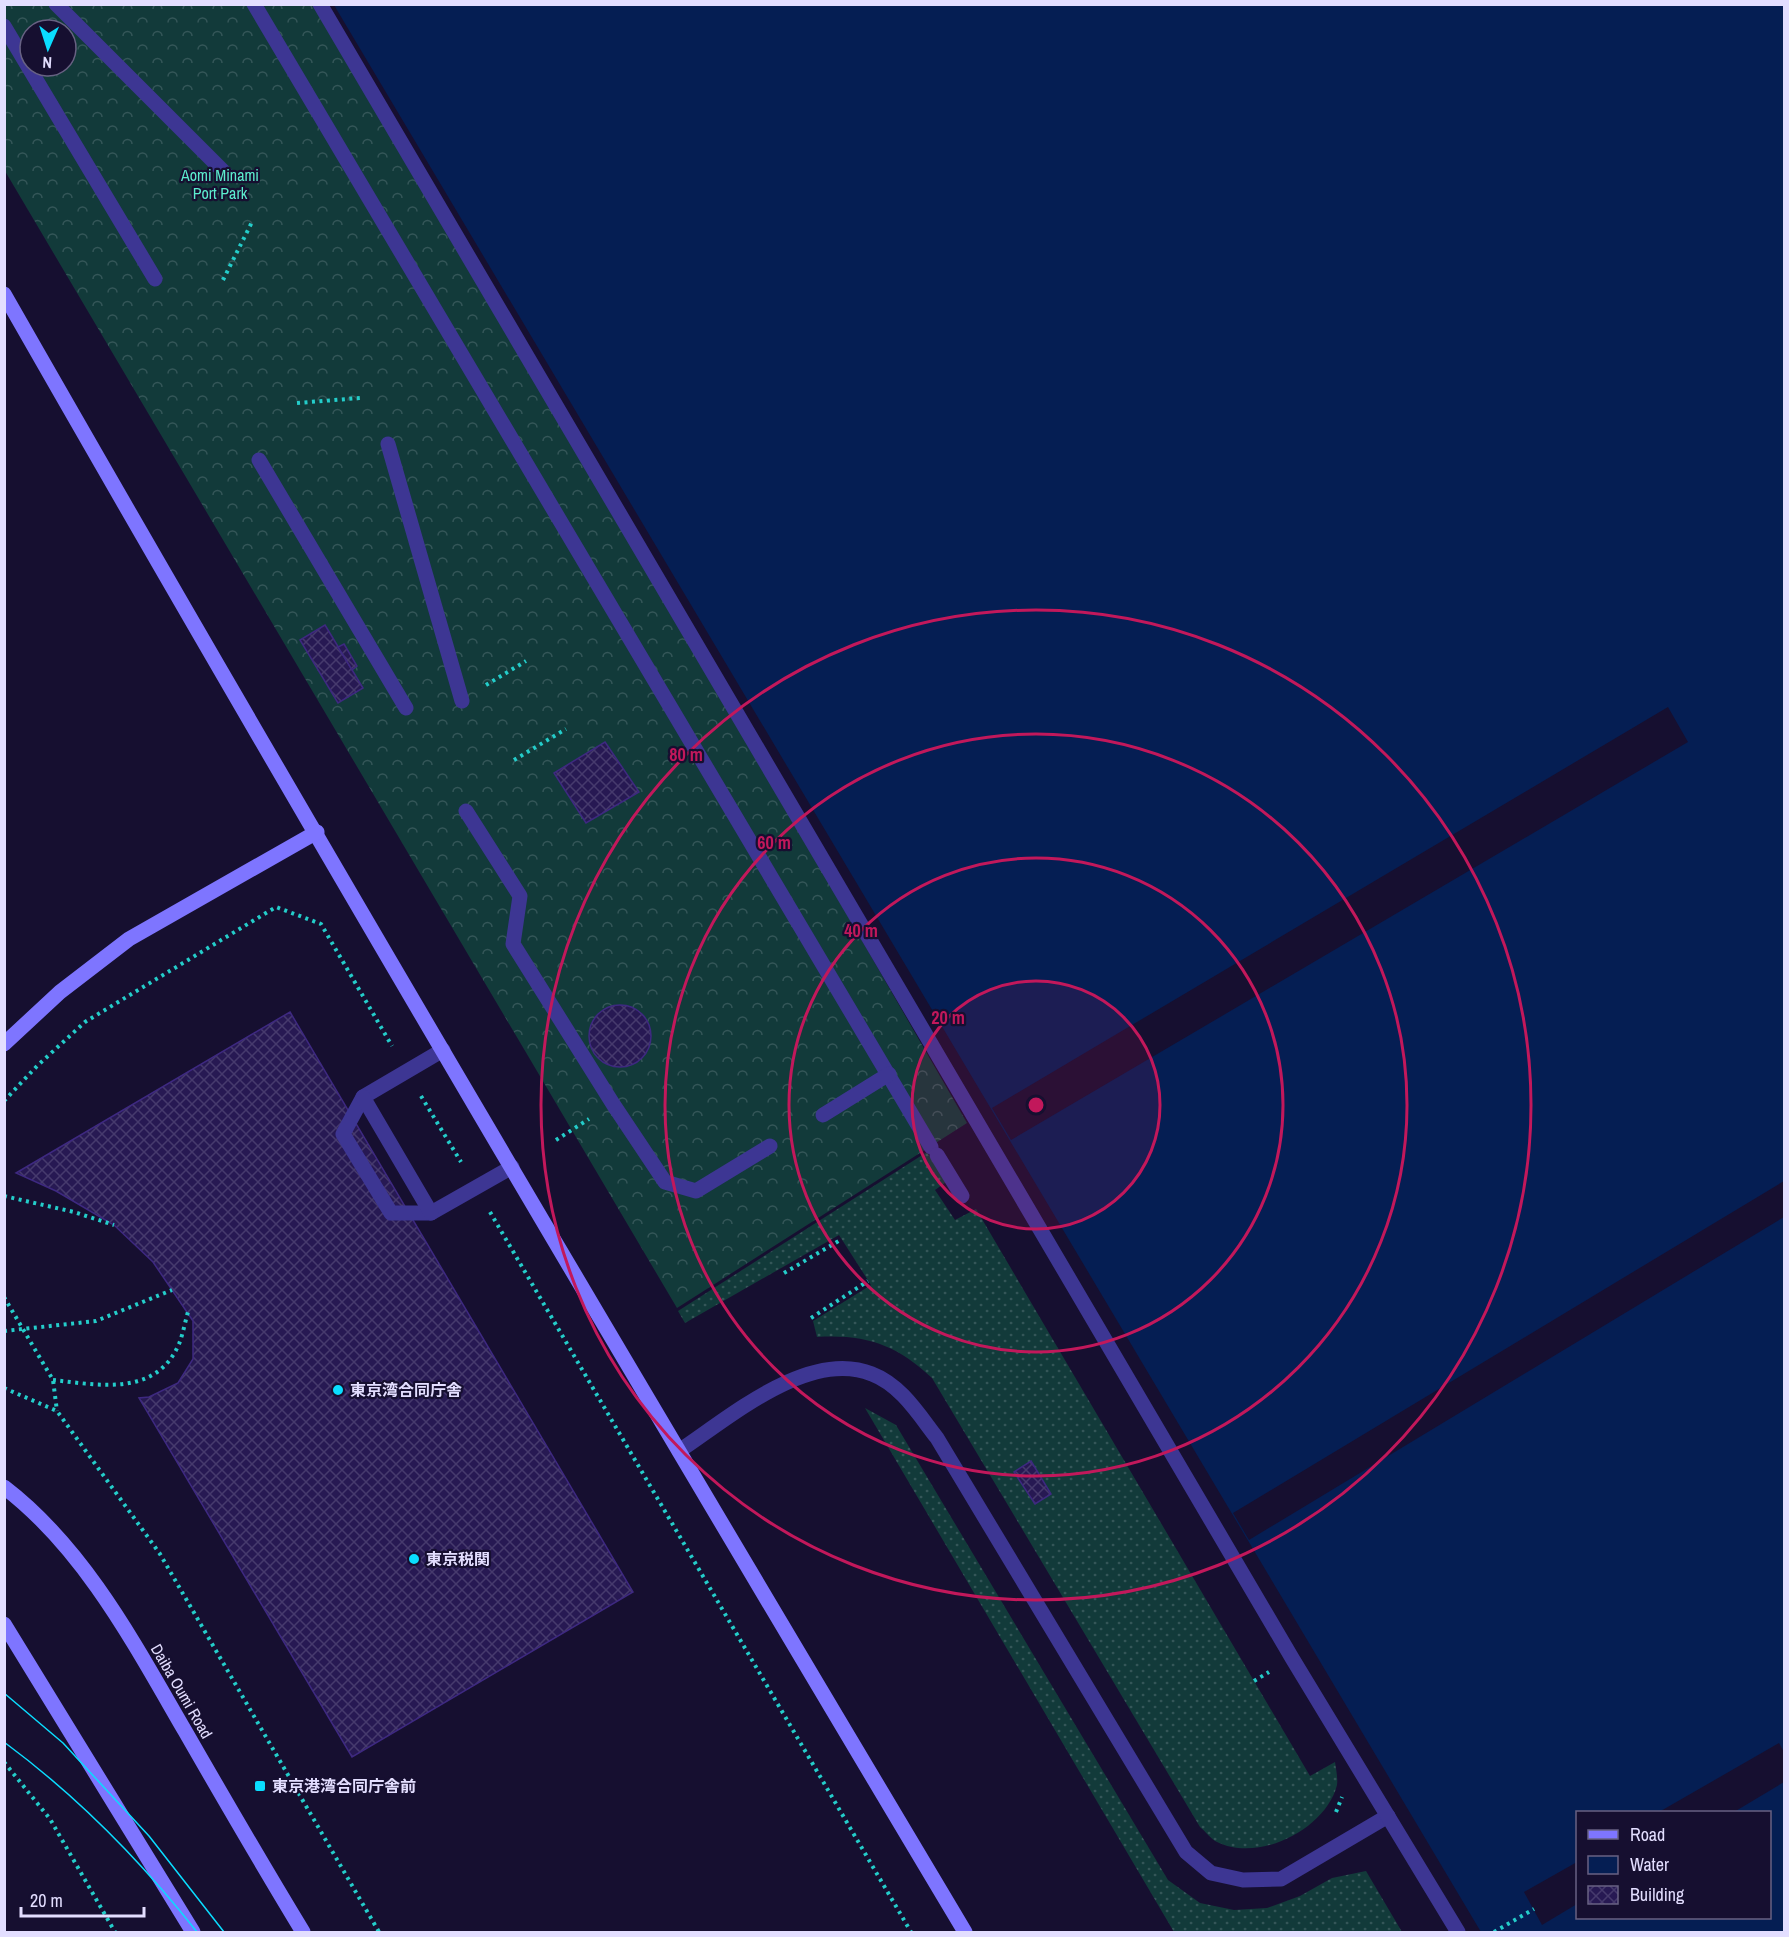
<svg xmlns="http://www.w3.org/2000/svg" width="1789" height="1937" viewBox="0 0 1789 1937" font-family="'Archivo Narrow','Noto Sans JP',sans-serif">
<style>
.grass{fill:url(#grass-dots)}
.forest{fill:url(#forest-crowns);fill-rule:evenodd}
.water{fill:#051e53;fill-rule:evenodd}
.pier{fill:#160f30}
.building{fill:url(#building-cross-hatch);stroke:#3e2981;stroke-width:1.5}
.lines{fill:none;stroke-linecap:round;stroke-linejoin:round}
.path{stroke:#24cdca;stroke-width:4;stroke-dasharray:3 4.5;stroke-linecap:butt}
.lane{stroke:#3d3693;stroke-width:15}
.street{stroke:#3d3693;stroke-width:15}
.secondary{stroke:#7e75ff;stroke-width:15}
.tram{stroke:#0addff;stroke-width:1.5}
.ring{fill:none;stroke:#c2185b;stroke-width:3}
.poi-dot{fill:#0addff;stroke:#160f30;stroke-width:2}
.labels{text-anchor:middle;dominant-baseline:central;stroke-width:4.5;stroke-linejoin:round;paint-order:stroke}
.park-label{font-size:16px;fill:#5cedce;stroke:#160f30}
.poi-label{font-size:16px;font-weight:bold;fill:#e3deff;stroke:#160f30;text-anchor:start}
.street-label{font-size:16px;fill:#e3deff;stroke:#160f30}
.centre{fill:#c2185b;stroke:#160f30;stroke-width:3}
.ring-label{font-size:18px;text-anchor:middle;font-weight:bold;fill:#c2185b;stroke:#160f30;stroke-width:4.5;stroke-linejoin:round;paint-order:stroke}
</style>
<defs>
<pattern id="grass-dots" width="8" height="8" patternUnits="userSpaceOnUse" patternTransform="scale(1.5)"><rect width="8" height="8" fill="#123a3a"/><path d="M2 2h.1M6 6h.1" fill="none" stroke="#345658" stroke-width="1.8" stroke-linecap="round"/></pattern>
<pattern id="forest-crowns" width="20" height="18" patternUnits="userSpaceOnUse" patternTransform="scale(1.5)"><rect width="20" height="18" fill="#123a3a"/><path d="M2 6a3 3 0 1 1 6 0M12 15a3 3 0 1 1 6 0" fill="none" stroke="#345658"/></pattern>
<pattern id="building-cross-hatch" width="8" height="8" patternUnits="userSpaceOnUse" patternTransform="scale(1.5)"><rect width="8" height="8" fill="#271953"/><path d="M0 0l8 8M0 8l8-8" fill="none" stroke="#463a6d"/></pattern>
</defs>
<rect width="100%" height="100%" fill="#160f30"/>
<!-- grass -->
<g class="grass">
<path d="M 927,1152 L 946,1182 L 935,1190 L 955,1220 L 976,1209 L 1310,1776 L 1335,1762 C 1336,1769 1338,1778 1337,1785 C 1326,1829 1259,1863 1217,1842 C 1211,1839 1205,1831 1200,1827 L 932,1378 C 897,1345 866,1334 817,1337 L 813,1321 L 871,1285 L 839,1235 L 685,1323 L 678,1311 Z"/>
<path d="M 865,1408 L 896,1425 L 1168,1880 L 1200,1903 L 1234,1910 L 1267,1908 L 1300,1896 L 1332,1878 L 1366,1871 L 1402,1932 L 1174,1932 Z"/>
</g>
<!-- forest -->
<path class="forest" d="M 5,5 L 323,5 L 967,1123 L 677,1308 L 5,171 ZM 30,30 L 66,30 L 66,66 L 30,66 Z"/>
<!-- water -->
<path class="water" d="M 334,5 L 1784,5 L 1784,1932 L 1481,1932 ZM 1578,1812 L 1770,1812 L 1770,1918 L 1578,1918 Z"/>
<!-- pier -->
<g class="pier">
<path d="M 1668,707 L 1688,742 L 1011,1140 L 992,1108 Z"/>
<path d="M 1784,1181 L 1784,1217 L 1249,1540 L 1233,1513 Z"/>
<path d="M 1779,1743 L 1784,1752 L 1784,1782 L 1734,1812 L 1659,1812 Z"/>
<path d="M 1577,1862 L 1577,1904 L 1542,1925 L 1524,1892 Z"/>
</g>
<!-- building -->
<g class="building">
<path d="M 325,625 L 363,688 L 338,703 L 300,640 Z"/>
<path d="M 344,644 L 357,666 L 352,670 L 338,647 Z"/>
<path d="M 605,742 L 639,792 L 586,823 L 554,773 Z"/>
<circle cx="620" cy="1036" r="31"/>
<path d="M 290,1012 L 633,1592 L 352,1757 L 139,1398 L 149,1397 L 178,1383 L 193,1359 L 193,1321 L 153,1262 L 114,1225 L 56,1191 L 16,1173 Z"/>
<path d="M 1031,1461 L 1051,1494 L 1035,1504 L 1014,1472 Z"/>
</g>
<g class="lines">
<!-- path -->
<g class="path">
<path d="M 223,280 L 253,220"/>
<path d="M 297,403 L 360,398"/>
<path d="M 486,685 L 526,661"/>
<path d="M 514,760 L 566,729"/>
<path d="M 421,1096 L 461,1162"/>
<path d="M 4,1101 L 37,1066 L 85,1022 L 276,907 L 321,924 L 392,1046"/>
<path d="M 556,1140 L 589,1119"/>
<path d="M 4,1196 L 74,1212 L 114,1225"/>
<path d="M 490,1212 L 911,1932"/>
<path d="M 784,1273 L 842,1239"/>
<path d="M 4,1297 L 53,1380 L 57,1411"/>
<path d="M 811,1318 L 868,1281"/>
<path d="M 4,1331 L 96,1321 L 172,1290"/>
<path d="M 53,1380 C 99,1385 156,1397 179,1344 C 183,1334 185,1322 188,1312"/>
<path d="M 4,1388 L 57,1411 L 160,1554 L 379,1932"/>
<path d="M 1254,1681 L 1269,1672"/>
<path d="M 4,1762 L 50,1819 L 115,1932"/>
<path d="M 1336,1812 L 1342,1797"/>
<path d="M 1494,1932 L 1534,1909"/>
</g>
<!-- lane -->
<g class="lane">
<path d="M 443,1050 L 363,1097 L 343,1134 L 391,1213 L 431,1213 L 512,1167"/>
<path d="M 363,1097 L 431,1213"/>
<path d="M 679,1451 C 729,1418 809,1348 872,1374 C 901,1385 919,1415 937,1438 L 1186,1852 L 1211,1873 L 1243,1880 L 1281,1879 L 1388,1816"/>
</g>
<!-- street -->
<g class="street">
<path d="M 56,4 L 225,173"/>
<path d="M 254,4 L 931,1147"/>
<path d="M 320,4 L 1292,1658 L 1458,1932"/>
<path d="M 4,26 L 155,279"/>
<path d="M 388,444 L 462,701"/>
<path d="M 259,460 L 406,708"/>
<path d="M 466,811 L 520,896 L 513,944 L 613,1104 L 665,1182 L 696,1191 L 770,1146"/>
<path d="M 823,1115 L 889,1074"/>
<path d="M 937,1155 L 962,1196"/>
</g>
<!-- secondary -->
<g class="secondary">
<path d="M 4,294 C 318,844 641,1389 965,1932"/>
<path d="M 4,1044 L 60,992 L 129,939 L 317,832"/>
<path d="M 4,1487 C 85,1549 135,1645 185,1731 C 224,1799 263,1866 303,1932"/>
<path d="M 4,1624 L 193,1932"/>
</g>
<!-- tram -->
<g class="tram">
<path d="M 4,1693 L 63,1743 L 149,1836 L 224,1932"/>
<path d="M 4,1742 C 77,1796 141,1861 197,1932"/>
</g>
</g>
<!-- distance rings -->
<circle cx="1036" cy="1105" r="124" fill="#c2185b" fill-opacity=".12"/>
<g class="ring">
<circle cx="1036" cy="1105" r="124"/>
<circle cx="1036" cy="1105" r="247"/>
<circle cx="1036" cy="1105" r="371"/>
<circle cx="1036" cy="1105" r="495"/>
</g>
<!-- markers -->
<g class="poi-dot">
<circle cx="338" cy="1390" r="6"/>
<circle cx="414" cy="1559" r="6"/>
<rect x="254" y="1780" width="12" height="12" rx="3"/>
</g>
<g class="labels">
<!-- park labels -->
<g class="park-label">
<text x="220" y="175">Aomi Minami<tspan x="220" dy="18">Port Park</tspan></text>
</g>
<!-- poi labels -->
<g class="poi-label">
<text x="350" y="1390">東京湾合同庁舎</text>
<text x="426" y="1559">東京税関</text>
<text x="272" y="1786">東京港湾合同庁舎前</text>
</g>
<!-- street labels -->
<g class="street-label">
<text transform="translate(182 1691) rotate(60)">Daiba Oumi Road</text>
</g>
</g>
<circle cx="1036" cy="1105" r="9" class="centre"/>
<g class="ring-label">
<text x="686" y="761">80 m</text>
<text x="774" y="849">60 m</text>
<text x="861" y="937">40 m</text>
<text x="948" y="1024">20 m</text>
</g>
<!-- border -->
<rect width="1789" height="1937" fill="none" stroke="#e3deff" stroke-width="12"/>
<!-- legend -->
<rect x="1576" y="1811" width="195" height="108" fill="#160f30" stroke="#686283" stroke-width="1.5"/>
<rect x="1588" y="1830" width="30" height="9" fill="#7e75ff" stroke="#686283" stroke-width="1.5"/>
<text x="1630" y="1841" font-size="18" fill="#e3deff">Road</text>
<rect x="1588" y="1856" width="30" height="18" fill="#051e53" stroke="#686283" stroke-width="1.5"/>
<text x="1630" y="1871" font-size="18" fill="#e3deff">Water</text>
<rect x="1588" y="1886" width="30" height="18" fill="url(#building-cross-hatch)" stroke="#686283" stroke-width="1.5"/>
<text x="1630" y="1901" font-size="18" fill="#e3deff">Building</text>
<!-- north arrow -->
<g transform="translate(48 48) rotate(183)"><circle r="28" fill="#160f30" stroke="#686283" stroke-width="1.5"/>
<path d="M0-4.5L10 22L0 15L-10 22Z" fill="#0addff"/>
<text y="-9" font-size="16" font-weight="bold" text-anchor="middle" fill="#e3deff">N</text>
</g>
<!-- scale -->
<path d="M21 1907v9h123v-9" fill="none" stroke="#e3deff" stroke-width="3"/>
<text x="30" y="1907" font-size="18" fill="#e3deff" stroke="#160f30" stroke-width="4.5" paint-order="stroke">20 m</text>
</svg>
